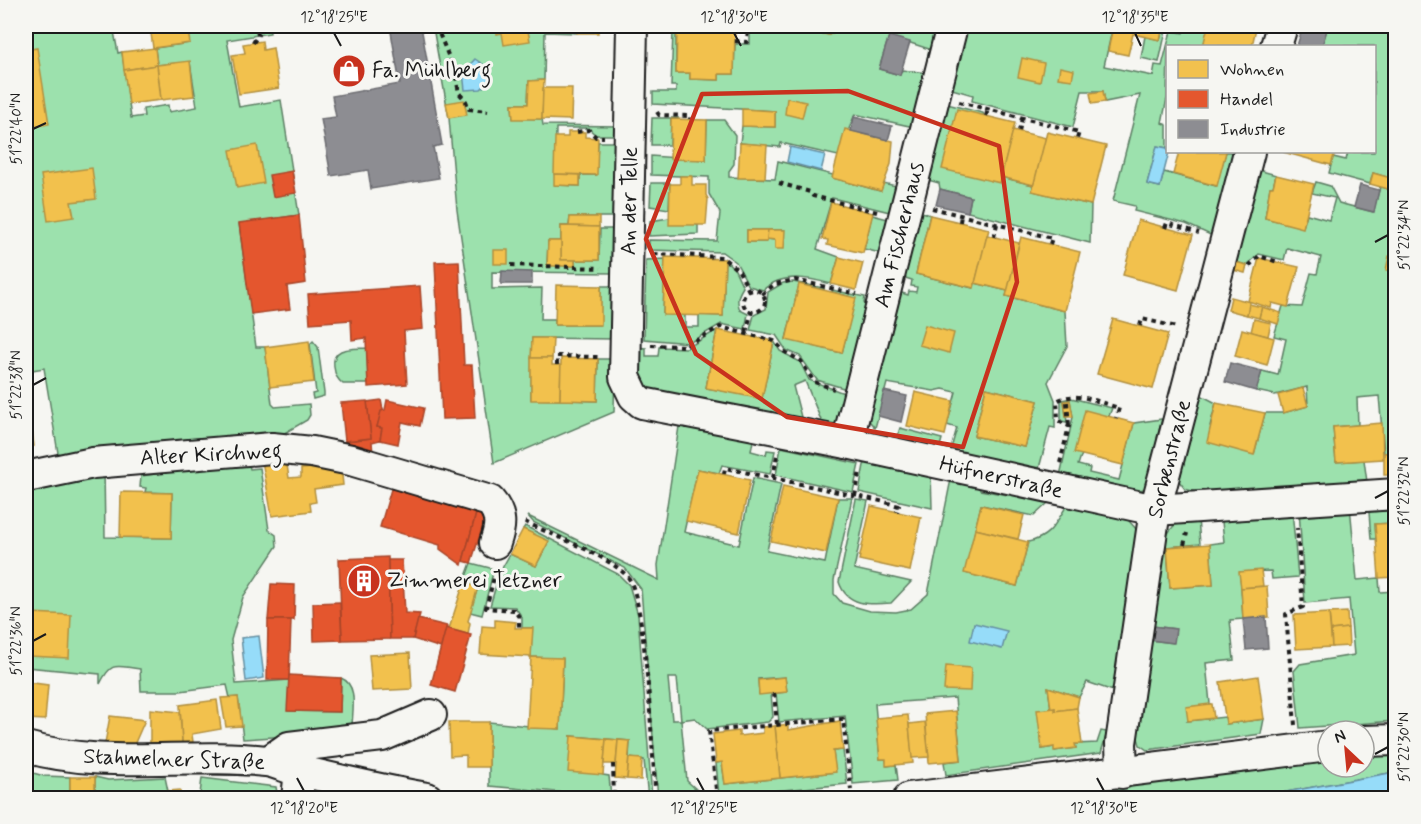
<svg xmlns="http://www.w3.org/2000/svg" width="1421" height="824" viewBox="0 0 1421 824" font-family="Mynerve,sans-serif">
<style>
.green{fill:#9ce1ad;stroke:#5c7e64;stroke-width:1.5;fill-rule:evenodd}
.water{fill:#96dcf9;stroke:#658fa1;stroke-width:1.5}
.homes{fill:#f2c14e;stroke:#b2903f;stroke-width:1.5}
.shops{fill:#e4572e;stroke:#a84529;stroke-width:1.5}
.industry{fill:#8d8d92;stroke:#6b6b6f;stroke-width:1.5}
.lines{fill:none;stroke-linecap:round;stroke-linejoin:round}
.minor-casing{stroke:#1c1c1c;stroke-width:34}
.path{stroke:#1c1c1c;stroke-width:4;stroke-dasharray:4.5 4.5;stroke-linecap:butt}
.minor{stroke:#f6f6f2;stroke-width:30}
.marked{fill:none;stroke:#c8321e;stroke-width:4.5;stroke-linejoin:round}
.ticks{fill:none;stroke:#1c1c1c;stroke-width:2}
.labels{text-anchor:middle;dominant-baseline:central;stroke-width:6;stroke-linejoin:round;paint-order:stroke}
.poi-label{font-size:22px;fill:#1c1c1c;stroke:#f6f6f2;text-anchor:start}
.street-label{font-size:22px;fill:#1c1c1c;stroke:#f6f6f2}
.neatline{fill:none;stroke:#1c1c1c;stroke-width:2}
.ticks-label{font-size:15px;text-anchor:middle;fill:#1c1c1c}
</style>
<rect width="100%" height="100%" fill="#f6f6f2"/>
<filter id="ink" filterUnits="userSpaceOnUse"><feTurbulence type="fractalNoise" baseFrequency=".0167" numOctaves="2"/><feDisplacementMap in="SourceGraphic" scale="12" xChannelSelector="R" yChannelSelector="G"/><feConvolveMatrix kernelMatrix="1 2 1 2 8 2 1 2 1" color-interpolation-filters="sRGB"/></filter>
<g filter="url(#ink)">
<!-- green -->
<g class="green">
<path d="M 52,26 L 113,26 L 118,53 L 122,52 L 131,118 L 144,116 L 143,109 L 168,105 L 169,112 L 197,107 L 190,62 L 157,65 L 155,48 L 189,43 L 187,26 L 269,26 L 270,33 L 227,40 L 239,107 L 281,100 L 299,215 L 239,224 L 256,347 L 265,347 L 272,404 L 275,407 L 309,404 L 310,415 L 307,420 L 269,442 L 59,459 L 44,368 L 26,371 L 26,30 Z"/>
<path d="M 478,26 L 577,26 L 577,33 L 545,32 L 544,80 L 529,81 L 528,104 L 512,104 L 513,118 L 542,119 L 543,125 L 619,126 L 619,135 L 596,135 L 588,128 L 556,128 L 555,185 L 580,186 L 580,175 L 596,175 L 598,142 L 619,142 L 618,217 L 570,217 L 569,226 L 561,226 L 561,241 L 548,241 L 547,265 L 575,266 L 575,260 L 599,260 L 600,229 L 618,229 L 617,273 L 492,272 L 492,289 L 542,288 L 541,319 L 555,319 L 555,325 L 600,325 L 601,286 L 616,286 L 615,339 L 532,338 L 531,399 L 597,401 L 598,359 L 615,359 L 614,412 L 494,463 L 457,210 L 449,118 L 434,33 Z"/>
<path d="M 750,26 L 799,26 L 802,30 L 829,35 L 844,26 L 940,26 L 931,61 L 927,60 L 929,49 L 889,36 L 879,69 L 900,75 L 902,70 L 928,73 L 914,127 L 855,114 L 838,156 L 781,143 L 780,147 L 740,143 L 742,126 L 775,127 L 775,111 L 653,104 L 653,92 L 676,92 L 676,86 L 671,86 L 673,32 L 654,31 L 654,28 L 676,28 L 676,73 L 690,73 L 690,79 L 719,80 L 719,74 L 734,74 L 735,44 L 750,44 Z"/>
<path d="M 968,26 L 1113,26 L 1104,66 L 1153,76 L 1155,65 L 1162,66 L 1171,31 L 1183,33 L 1185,26 L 1208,26 L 1204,46 L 1168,46 L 1167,98 L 1162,123 L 1167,125 L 1167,148 L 1157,146 L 1147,184 L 1160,187 L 1164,172 L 1216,186 L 1226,152 L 1236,152 L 1215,237 L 1186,224 L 1134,211 L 1135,206 L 1113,201 L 1140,95 L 1105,102 L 1103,91 L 1082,91 L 1073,127 L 972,101 L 973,95 L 952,89 Z"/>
<path d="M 1163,26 L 1167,26 L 1159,62 L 1141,58 L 1145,36 L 1160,40 Z"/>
<path d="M 1328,26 L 1395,26 L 1395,452 L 1384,453 L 1379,396 L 1357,398 L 1358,425 L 1333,427 L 1336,462 L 1364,460 L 1367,482 L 1203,494 L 1185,489 L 1179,481 L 1201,395 L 1216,403 L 1210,426 L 1254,454 L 1265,413 L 1283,413 L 1308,406 L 1307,387 L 1275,395 L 1256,391 L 1262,371 L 1278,375 L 1286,339 L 1274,336 L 1283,306 L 1302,307 L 1311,273 L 1317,274 L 1321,257 L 1287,248 L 1284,260 L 1259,254 L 1247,265 L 1235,262 L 1258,170 L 1276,175 L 1273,187 L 1270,187 L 1265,218 L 1303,227 L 1307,214 L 1329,220 L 1335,198 L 1312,193 L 1316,182 L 1330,186 L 1339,203 L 1373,212 L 1380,187 L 1388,189 L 1390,178 L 1373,173 L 1370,184 L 1329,173 L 1333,157 L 1346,160 L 1348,152 L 1374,152 L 1374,46 L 1322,46 Z"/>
<path d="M 947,104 L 983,113 L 1000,183 L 1001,177 L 1033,185 L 1033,191 L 1091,205 L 1090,243 L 968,212 L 971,197 L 940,189 L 939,183 L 928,180 Z"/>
<path d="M 652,118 L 679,118 L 671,119 L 670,145 L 651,145 Z"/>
<path d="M 707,120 L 724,120 L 735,135 L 734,164 L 729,171 L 729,177 L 775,179 L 778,161 L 833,175 L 833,178 L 880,191 L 883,183 L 900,187 L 894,213 L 832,198 L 817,249 L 839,257 L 831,284 C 810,278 782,272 763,290 L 749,286 L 736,262 L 722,252 L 649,250 L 649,240 L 717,241 L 720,213 L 709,194 L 709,177 L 651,175 L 651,156 L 706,160 ZM 747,230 L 784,230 L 775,240 L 767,239 L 766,242 L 747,242 Z"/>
<path d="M 651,183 L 670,183 L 669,209 L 650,206 Z"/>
<path d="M 919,211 L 930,215 L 916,274 L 973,288 L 975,283 L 1008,291 L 1006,296 L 1065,311 L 1067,346 L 1048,382 L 1055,400 L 1055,428 L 1050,427 L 1038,472 L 950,452 L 957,428 L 947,425 L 956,392 L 943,389 L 934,391 L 887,383 L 875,428 L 866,417 L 899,292 L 908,295 L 909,291 L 916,292 L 917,287 L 911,286 L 912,280 L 902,277 ZM 986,388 L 1038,401 L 1025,447 L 974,436 Z"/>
<path d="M 872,215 L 892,220 L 884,254 L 864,249 Z"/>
<path d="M 669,218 L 698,225 L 698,234 L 649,236 L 650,221 Z"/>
<path d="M 665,259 L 663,314 L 685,315 L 685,327 L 699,327 L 699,315 L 723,316 L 725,259 L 735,270 L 743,287 C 738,295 736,300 740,310 L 748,314 L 745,329 L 721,324 L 689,343 L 644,339 L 646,260 Z"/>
<path d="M 793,282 L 824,288 L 824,290 L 799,285 L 786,339 L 842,353 L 855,298 L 832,292 L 832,290 L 865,297 L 864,303 L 871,305 L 850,390 L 817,380 L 800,356 L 786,350 L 776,335 L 750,330 L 754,315 L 766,309 L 768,292 L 783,283 Z"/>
<path d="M 717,330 L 706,388 L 762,398 L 774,341 L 780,351 L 800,362 L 809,380 L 849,395 L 839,425 L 832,427 L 823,425 L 805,381 L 793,386 L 801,417 L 793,426 L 652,395 L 638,385 L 636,347 L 646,348 L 646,356 L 658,356 L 659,347 L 687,348 Z"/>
<path d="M 313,341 L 318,347 L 324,393 L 324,396 L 313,399 L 312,394 L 316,393 L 310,344 Z"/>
<path d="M 367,348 L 368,384 L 343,384 C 337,379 335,375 334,367 C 331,346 352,349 367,348 Z"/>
<path d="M 1071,398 L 1112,408 C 1106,430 1083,443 1078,465 L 1090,468 L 1089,473 L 1119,480 L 1134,423 L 1162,419 L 1157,438 L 1163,443 L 1146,488 L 1135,492 L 1060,476 L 1073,417 L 1070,400 L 1064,401 L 1067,422 L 1061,421 L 1061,400 Z"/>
<path d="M 680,420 L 764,437 L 763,443 L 753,441 L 751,451 L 766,455 L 767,450 L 775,451 L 770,474 L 722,465 L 719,473 L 698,469 L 684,532 L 739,545 L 753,478 L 781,484 L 767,551 L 825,563 L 838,498 L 852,498 L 834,580 L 834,594 L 842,603 L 870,611 L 896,612 L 911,609 L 928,594 L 950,484 L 954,477 L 977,481 L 980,490 L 1008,495 L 1017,490 L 1047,496 L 1047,504 L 1034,516 L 981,505 L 965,573 L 1017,586 L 1028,542 C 1053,537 1057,519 1070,501 L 1129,513 L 1129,521 L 1137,530 L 1138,552 L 1116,692 L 1087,682 L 1079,697 L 1048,687 L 1051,709 L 1042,749 L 1054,747 L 1055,751 L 1076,748 L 1075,744 L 1097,743 L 1101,731 L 1107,732 L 1101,753 L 946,775 L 944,762 L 961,760 L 955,698 L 875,704 L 880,759 L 886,759 L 887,766 L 896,765 L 898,780 L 853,784 L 845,716 L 779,722 L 776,693 L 787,692 L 785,677 L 758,679 L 759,694 L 771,693 L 773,717 L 768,722 L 707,729 L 695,718 L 681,720 L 687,781 L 705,797 L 658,798 L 641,589 L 625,568 L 533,522 L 528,516 L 659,580 L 658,565 ZM 668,678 L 677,678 L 681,720 L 672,720 Z"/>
<path d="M 900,428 L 942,439 L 939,450 L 896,440 Z"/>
<path d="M 781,447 L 859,464 L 853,492 L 776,475 Z"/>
<path d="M 870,458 L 931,472 L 932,508 L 859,492 L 864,465 Z"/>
<path d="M 248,461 L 250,469 L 260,468 L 269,530 L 276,535 L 277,546 L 243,597 L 231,640 L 236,684 L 289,680 L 288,711 L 340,712 L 341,678 C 359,685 352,711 352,728 L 347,732 L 243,739 L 238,697 L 230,698 L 227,685 L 180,691 L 141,691 L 140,669 C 118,667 112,659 100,684 L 100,674 L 26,667 L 26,482 L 104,467 L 105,537 L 171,538 L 172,493 L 145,492 L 146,488 L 140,487 L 141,476 Z"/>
<path d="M 856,499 L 868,501 L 854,569 L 911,582 L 891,603 C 869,605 847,606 839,582 Z"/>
<path d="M 1350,506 L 1357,580 L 1379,578 L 1380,592 L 1395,591 L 1395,721 L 1300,728 L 1294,671 L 1300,664 L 1354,655 L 1349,599 L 1305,603 L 1299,509 Z"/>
<path d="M 1292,510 L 1298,577 L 1272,579 L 1271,571 L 1240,572 L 1243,619 L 1230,620 L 1234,660 L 1206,663 L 1210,704 L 1188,721 L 1225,717 L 1227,724 L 1264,719 L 1261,734 L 1147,750 L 1140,745 L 1137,735 L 1150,640 L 1173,643 L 1175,629 L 1152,626 L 1166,537 C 1174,522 1182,518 1198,518 L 1200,544 L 1167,547 L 1170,588 L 1213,585 L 1210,544 L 1224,542 L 1221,511 Z"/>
<path d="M 1395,510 L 1395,523 L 1375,524 L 1376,539 L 1371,539 L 1369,512 Z"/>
<path d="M 525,526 L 618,574 L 629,585 L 638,615 L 652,798 L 648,798 L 644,760 L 629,758 L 630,741 L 571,736 L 603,775 L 609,776 L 611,797 L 489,786 L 489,722 L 560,729 L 563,659 L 531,657 L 532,628 L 522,628 L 522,617 L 515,607 L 490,606 L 500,572 L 510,554 L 536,566 L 548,542 L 523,529 Z"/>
<path d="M 471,563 L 494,569 L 482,615 L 470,612 L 478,587 L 464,582 Z"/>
<path d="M 843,750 L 847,784 L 719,796 L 716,763 L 722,762 L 725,784 L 835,772 L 833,751 Z"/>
<path d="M 1395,754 L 1395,772 L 1254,798 L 1032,798 L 1033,792 L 1126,786 L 1328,762 L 1328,767 L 1364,767 L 1364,757 Z"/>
<path d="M 26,771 L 44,776 L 70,777 L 70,795 L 95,796 L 95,777 L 108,780 L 165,777 L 168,791 L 132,794 L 132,798 L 26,798 L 28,781 L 26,779 Z"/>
<path d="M 202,778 L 276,787 L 278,798 L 234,798 L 200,794 Z"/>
</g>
<!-- water -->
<g class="water">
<path d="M 475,59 L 490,69 L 490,80 L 481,89 L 465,90 L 463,72 Z"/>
<path d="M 1157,146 L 1167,148 L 1169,152 L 1160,187 L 1147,184 Z"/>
<path d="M 790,147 L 825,155 L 821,171 L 787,162 Z"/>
<path d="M 974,623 L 1007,631 L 1002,649 L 970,641 Z"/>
<path d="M 259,636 L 264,678 L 246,681 L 241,638 Z"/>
<path d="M 1395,772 L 1395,798 L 1189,798 L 1254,798 Z"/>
</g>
<!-- homes -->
<g class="homes">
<path d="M 150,26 L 187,26 L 190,43 L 153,48 Z"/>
<path d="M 216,26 L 248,26 L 217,31 Z"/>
<path d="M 439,26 L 478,26 L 441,32 Z"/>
<path d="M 496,26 L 527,26 L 530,41 L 504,45 L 502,33 L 497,34 Z"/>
<rect x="577" y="26" width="21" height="7"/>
<path d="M 799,26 L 844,26 L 829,35 L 802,30 Z"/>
<path d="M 1113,26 L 1163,26 L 1160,40 L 1133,34 L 1128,55 L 1108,51 Z"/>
<path d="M 1208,26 L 1256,28 L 1252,46 L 1203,46 Z"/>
<path d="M 677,30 L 735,31 L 734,74 L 719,74 L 719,80 L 690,79 L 690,73 L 676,73 Z"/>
<path d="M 262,41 L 263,50 L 273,48 L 279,88 L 239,94 L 232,55 L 245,53 L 243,44 Z"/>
<path d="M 37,48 L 49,124 L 26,128 L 26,50 Z"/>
<path d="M 155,48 L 157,65 L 124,70 L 122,52 Z"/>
<path d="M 1022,58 L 1044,63 L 1040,82 L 1018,77 Z"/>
<path d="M 190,61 L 194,96 L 161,100 L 157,65 Z"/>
<path d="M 157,65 L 161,100 L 129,104 L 124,70 Z"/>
<path d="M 1060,67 L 1074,70 L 1072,80 L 1058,78 Z"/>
<path d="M 544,80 L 542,119 L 513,119 L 512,104 L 528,104 L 529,81 Z"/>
<path d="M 543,88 L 572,88 L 571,120 L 542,119 Z"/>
<path d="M 1103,91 L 1105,102 L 1092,104 L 1090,93 Z"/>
<path d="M 787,98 L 806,102 L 802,118 L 785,114 Z"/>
<path d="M 464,100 L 467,115 L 449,118 L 446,103 Z"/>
<path d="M 742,109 L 775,111 L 775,127 L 742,126 Z"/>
<path d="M 957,109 L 1015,123 L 1000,183 L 942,169 Z"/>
<path d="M 671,119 L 707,120 L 706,160 L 670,159 Z"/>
<path d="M 845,129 L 893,141 L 891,164 L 881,191 L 832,178 Z"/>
<path d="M 1013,130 L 1046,138 L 1034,185 L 1001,177 Z"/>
<path d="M 568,132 L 585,132 L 585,137 L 598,138 L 597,175 L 554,174 L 555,137 L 568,137 Z"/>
<path d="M 1047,132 L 1106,146 L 1091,205 L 1032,191 Z"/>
<path d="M 740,143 L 767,145 L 765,178 L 738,178 Z"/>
<path d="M 257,145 L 264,183 L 237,188 L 230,150 Z"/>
<path d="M 1179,152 L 1226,152 L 1217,186 L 1173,174 Z"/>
<path d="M 1283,152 L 1335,152 L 1331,165 Z"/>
<path d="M 92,168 L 96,199 L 71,202 L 74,217 L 48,221 L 41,175 Z"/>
<path d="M 1373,173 L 1391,178 L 1388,189 L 1370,184 Z"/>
<path d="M 554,174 L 580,175 L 580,186 L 554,185 Z"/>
<path d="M 1276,175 L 1314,184 L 1303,228 L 1265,218 L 1270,187 L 1273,187 Z"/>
<path d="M 680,176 L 692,176 L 692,185 L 706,185 L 706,195 L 708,199 L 706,225 L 669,225 L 670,184 L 680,184 Z"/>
<path d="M 831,202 L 873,213 L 863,253 L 827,245 L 828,240 L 822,239 Z"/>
<path d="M 930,215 L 989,229 L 974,288 L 916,274 Z"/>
<path d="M 570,217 L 599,217 L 599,227 L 569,226 Z"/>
<path d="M 1138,220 L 1193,235 L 1178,290 L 1123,275 Z"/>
<path d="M 561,226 L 599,227 L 599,260 L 561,260 Z"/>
<path d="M 747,230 L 768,230 L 767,242 L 747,242 Z"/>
<path d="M 768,230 L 785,230 L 784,249 L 775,249 L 775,240 L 767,239 Z"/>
<path d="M 987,235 L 1019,243 L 1008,291 L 975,283 Z"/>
<path d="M 1021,237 L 1080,252 L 1065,311 L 1006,296 Z"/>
<path d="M 548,241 L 561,241 L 561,260 L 575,260 L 575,266 L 547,266 Z"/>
<rect x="494" y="250" width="14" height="14"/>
<path d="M 1389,256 L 1396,257 L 1396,272 L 1386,270 Z"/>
<path d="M 665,257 L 725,259 L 723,316 L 663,315 Z"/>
<path d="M 839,257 L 863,263 L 856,290 L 831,284 Z"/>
<path d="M 1259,258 L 1299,267 L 1288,307 L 1272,303 L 1271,308 L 1248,301 Z"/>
<path d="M 1235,262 L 1247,265 L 1245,273 L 1233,270 Z"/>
<path d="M 799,284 L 856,298 L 842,353 L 786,340 Z"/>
<path d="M 556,285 L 601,286 L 601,325 L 555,325 Z"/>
<path d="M 1231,297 L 1250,302 L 1247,315 L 1228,310 Z"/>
<path d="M 1249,304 L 1262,307 L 1259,318 L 1247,315 Z"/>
<path d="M 1262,307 L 1281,313 L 1278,324 L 1259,318 Z"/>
<path d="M 1113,319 L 1168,334 L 1153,389 L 1097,374 Z"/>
<path d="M 1254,319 L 1271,323 L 1268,336 L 1251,332 Z"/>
<path d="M 925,325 L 954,333 L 949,353 L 919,345 Z"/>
<path d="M 1242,329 L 1274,338 L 1267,365 L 1235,356 Z"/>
<path d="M 717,330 L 774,341 L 762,399 L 706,388 Z"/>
<path d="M 532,338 L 553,338 L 552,358 L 531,358 Z"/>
<path d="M 309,341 L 314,382 L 270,387 L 265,347 Z"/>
<path d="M 531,358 L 552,358 L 552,365 L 561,365 L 560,400 L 531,400 Z"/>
<path d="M 561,358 L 598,359 L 597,401 L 560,400 Z"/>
<path d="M 986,388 L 1038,401 L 1025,447 L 974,436 Z"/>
<path d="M 1303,388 L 1308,406 L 1283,413 L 1278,395 Z"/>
<path d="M 915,392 L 953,401 L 945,435 L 907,426 Z"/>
<path d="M 1070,400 L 1073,417 L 1066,417 L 1064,401 Z"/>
<path d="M 1216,403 L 1265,413 L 1254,455 L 1207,442 Z"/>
<path d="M 29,406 L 34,446 L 26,447 L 26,407 Z"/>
<path d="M 1085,410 L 1134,423 L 1123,465 L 1074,453 Z"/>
<path d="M 1382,423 L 1383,459 L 1336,462 L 1333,427 Z"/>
<path d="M 1396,452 L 1396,475 L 1384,475 L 1384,453 Z"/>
<path d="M 286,458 L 289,478 L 301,477 L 301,469 L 341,465 L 343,485 L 314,489 L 316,502 L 310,503 L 311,511 L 272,516 L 262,461 Z"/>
<path d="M 698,469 L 750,480 L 739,533 L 686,521 Z"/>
<path d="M 783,486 L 838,498 L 826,553 L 771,541 Z"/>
<path d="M 121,492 L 172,493 L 171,538 L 120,537 Z"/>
<path d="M 981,505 L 1024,515 L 1018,539 L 975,529 Z"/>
<path d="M 871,506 L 921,517 L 910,571 L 859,560 Z"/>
<path d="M 1396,523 L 1396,577 L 1379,578 L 1375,524 Z"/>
<path d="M 523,529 L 549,541 L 536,566 L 510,554 Z"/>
<path d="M 975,529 L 1028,542 L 1017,586 L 964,573 Z"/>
<path d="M 1210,544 L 1213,585 L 1170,588 L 1167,547 Z"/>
<path d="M 1261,570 L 1263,586 L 1241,588 L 1239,572 Z"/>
<path d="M 464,582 L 478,587 L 468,621 L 470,623 L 468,634 L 449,629 Z"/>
<path d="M 1267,586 L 1269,617 L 1243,619 L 1241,588 Z"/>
<path d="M 1347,612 L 1348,628 L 1331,630 L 1329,613 Z"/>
<path d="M 31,613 L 71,615 L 69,658 L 28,656 Z"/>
<path d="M 1329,613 L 1332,647 L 1296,649 L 1294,615 Z"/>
<path d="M 495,620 L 516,622 L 515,628 L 533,628 L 531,657 L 480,654 L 482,626 L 495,627 Z"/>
<path d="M 1348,628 L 1349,646 L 1332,647 L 1331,630 Z"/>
<path d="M 410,653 L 412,689 L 372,691 L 369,655 Z"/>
<path d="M 531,657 L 563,658 L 560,729 L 527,728 Z"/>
<path d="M 946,666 L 971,668 L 970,691 L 944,690 Z"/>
<path d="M 1258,676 L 1264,719 L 1226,724 L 1220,682 Z"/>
<path d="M 785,677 L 787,692 L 759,695 L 758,680 Z"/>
<path d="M 26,682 L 48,685 L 45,720 L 26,719 Z"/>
<path d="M 1048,687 L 1079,697 L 1077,708 L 1055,711 L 1055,708 L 1051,709 Z"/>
<path d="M 238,697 L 242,726 L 226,727 L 221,698 Z"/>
<path d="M 217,700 L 221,729 L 192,734 L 193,742 L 182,743 L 180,705 Z"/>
<path d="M 1210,704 L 1212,704 L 1214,718 L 1188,721 L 1186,707 Z"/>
<path d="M 1055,708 L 1055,711 L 1077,708 L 1082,744 L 1075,744 L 1076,748 L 1054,751 L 1054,747 L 1042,749 L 1037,710 Z"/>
<path d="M 150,709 L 180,712 L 182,743 L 150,743 Z"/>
<path d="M 956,711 L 961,760 L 929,763 L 925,714 Z"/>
<path d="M 908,715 L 913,763 L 886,766 L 886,759 L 880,759 L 876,718 Z"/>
<path d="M 110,716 L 145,720 L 134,745 L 105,743 Z"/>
<path d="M 840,721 L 843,750 L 833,751 L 836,772 L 780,778 L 775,726 L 788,724 L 788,730 Z"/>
<path d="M 449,722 L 489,722 L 489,767 L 466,767 L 466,755 L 450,756 Z"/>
<path d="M 925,722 L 929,757 L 912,758 L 909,724 Z"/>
<path d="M 775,726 L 780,778 L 725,784 L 722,762 L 716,763 L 713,734 L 739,731 L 739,736 L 763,733 L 763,727 Z"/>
<path d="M 571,736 L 606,739 L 603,775 L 568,772 Z"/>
<path d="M 606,739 L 618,740 L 616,764 L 604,764 Z"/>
<path d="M 618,740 L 630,741 L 627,779 L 615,778 Z"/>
<path d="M 629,758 L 642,759 L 641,780 L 627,779 Z"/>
<path d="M 70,777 L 95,777 L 95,796 L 70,795 Z"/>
<path d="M 180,790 L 180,798 L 132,798 L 132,794 Z"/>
</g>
<!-- shops -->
<g class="shops">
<path d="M 292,171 L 296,193 L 273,197 L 269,175 Z"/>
<path d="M 299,215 L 306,283 L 287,286 L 290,309 L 251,314 L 239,223 Z"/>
<path d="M 459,261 L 464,365 L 472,365 L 475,418 L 442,419 L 435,262 Z"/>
<path d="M 420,286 L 423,329 L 404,331 L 407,384 L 368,387 L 366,338 L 352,340 L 351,320 L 310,323 L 308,294 Z"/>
<path d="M 381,400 L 383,410 L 377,427 L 382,428 L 380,440 L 372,442 L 373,454 L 346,449 L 345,441 L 371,438 L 367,402 Z"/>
<path d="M 387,400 L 424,408 L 420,426 L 402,422 L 398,444 L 380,440 L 382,428 L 377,427 L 381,411 L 385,410 Z"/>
<path d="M 367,401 L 371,438 L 345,441 L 341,403 Z"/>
<path d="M 394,479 L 479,503 L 462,565 L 440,549 L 440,545 L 380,527 Z"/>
<path d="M 479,503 L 487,513 L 471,563 L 463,561 Z"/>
<path d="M 388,557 L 390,639 L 342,640 L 339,559 Z"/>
<path d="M 388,560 L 402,560 L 405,613 L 420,614 L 413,639 L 390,639 Z"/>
<path d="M 271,584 L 295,585 L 294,620 L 268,620 Z"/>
<path d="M 340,602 L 342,640 L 314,641 L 313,603 Z"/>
<path d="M 418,619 L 447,626 L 441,648 L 413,639 Z"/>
<path d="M 268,620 L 291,620 L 289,680 L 267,680 Z"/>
<path d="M 446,628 L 471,635 L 455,692 L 431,685 Z"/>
<path d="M 289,675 L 341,678 L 340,712 L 287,711 Z"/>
</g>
<!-- industry -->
<g class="industry">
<path d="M 390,26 L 421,26 L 442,145 L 433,147 L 439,178 L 371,189 L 368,170 L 331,176 L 321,119 L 336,117 L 332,96 L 400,84 Z"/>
<path d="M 1303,26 L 1328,26 L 1322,46 L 1297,46 Z"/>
<path d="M 889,36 L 910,42 L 900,75 L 879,69 Z"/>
<path d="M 854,117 L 892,126 L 888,140 L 851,131 Z"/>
<path d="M 1360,185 L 1379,190 L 1374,212 L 1354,207 Z"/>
<path d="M 940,189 L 971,197 L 968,212 L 936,205 Z"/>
<path d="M 502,271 L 532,272 L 532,284 L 501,284 Z"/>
<path d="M 1230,363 L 1262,371 L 1256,391 L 1225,382 Z"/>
<path d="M 884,391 L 907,396 L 901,422 L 878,416 Z"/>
<path d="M 1266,617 L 1268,648 L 1246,650 L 1243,619 Z"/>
<path d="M 1152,626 L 1176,629 L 1174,643 L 1150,640 Z"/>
</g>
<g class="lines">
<!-- minor casing -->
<g class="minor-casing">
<g id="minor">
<path d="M 632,26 L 625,377 L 634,396 L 642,403 L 847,443 L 1155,510 L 1396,494"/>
<path d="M 1276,46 L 1282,26"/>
<path d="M 847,443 L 952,26"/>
<path d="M 26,477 L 93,463 L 272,448 L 312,452 L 351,460 L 490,501 C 502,515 501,526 495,543"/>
<path d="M 1364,741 L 1396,740"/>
<path d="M 26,747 C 105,770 186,752 266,761 C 278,763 290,769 301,771 C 343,781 385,791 427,798"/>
<path d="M 269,761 L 289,747 L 382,736 L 431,715"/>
<path d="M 1122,773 L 1121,743 L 1155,510 L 1249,152"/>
<path d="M 297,798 L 300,771"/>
<path d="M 909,798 L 1328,746"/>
</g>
</g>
<!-- path -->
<g class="path">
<path d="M 436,26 L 455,72 L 459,93 L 466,101 L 469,109 L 488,111"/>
<path d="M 704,30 L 704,26"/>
<path d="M 735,41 L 747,42 L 748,26"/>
<path d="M 253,43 L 258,35 L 256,26"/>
<path d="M 959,102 L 1079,132 L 1077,139"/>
<path d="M 657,112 L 659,115 L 690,116 L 690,119"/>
<path d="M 986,116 L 988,109"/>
<path d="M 1019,131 L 1022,118"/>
<path d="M 577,132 L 589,130 L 596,137 L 604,137"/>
<path d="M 779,183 L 810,192 L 813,196 L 877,212"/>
<path d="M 932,208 L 1052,238 L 1050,244"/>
<path d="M 960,222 L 961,215"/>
<path d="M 1165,228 L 1167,223 L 1199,233"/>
<path d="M 994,237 L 997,224"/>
<path d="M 654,254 L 722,257 L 739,271 L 749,291"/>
<path d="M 511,265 L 601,268"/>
<path d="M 1249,266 L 1259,256 L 1278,262"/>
<circle cx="754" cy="301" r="11"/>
<path d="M 762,294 L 775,284 L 795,280 L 857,294"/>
<path d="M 1140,326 L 1142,319 L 1177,327"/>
<path d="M 746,332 L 752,311"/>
<path d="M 651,345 L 686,346 L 720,327 L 774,341 L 785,352 L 801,361 L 814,382 L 834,389"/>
<path d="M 557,365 L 557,356 L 598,357"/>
<path d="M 1067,402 L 1069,426"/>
<path d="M 1060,463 L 1069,426 L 1058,421 L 1057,401 C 1075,390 1101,403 1119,408 L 1116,418"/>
<path d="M 724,474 L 725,468 L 885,502 L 899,506 L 897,512"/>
<path d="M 773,478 L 777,455"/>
<path d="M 855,496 L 860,471"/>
<path d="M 525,522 C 552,535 607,555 627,576 C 647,597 652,760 656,798"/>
<path d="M 1184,545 L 1187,533"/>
<path d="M 496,570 L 486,608 L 514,610 L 519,617 L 519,628"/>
<path d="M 774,693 L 777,724"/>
<path d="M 1295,725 L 1286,614 L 1303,607 L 1297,528"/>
<path d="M 613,764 L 614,798"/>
<path d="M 717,798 L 709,731 L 843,719 L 851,790"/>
</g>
<!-- minor -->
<use href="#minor" class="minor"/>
</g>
</g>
<!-- marked area -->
<path class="marked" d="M 848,91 L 999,146 L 1017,282 L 963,447 L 787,417 L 696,354 L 646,239 L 702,94 Z"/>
<!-- ticks -->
<path class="ticks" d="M 334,33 L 341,46M 734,33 L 741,46M 1135,33 L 1141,46M 33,129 L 46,123M 1375,242 L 1388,235M 33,385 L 46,378M 1375,498 L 1388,491M 33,641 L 46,634M 1375,754 L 1388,747M 297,778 L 304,791M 697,778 L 704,791M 1097,778 L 1104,791"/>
<!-- icons -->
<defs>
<g id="shop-disc" transform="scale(1.725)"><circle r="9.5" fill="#c8321e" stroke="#f6f6f2"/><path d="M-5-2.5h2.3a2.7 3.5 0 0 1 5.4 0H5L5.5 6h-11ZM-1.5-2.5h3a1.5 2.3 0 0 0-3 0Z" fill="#fff"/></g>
<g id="building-disc" transform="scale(1.725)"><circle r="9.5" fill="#c8321e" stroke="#f6f6f2"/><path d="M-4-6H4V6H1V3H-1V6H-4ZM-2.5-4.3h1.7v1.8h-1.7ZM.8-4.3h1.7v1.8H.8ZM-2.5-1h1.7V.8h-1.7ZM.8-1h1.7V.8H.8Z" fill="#fff"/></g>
</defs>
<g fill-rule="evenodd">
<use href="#shop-disc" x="349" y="71"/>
<use href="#building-disc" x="364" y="581"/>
</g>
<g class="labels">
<!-- poi labels -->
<g class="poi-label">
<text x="372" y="71">Fa. Mühlberg</text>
<text x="387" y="581">Zimmerei Tetzner</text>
</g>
<!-- street labels -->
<g class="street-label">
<text transform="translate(630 201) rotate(-89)">An der Telle</text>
<text transform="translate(900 235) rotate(-76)">Am Fischerhaus</text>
<text transform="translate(211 455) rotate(-3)">Alter Kirchweg</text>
<text transform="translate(1170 459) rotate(-76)">Sorbenstraße</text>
<text transform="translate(1001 478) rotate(13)">Hüfnerstraße</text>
<text transform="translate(174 760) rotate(2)">Stahmelner Straße</text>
</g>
</g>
<!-- margin -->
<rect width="1421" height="824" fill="none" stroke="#f6f6f2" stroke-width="66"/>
<!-- legend -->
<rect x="1166" y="45" width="210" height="108" fill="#f6f6f2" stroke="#9f9f9c" stroke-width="1.5"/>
<rect x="1178" y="60" width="30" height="18" fill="#f2c14e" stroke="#9f9f9c" stroke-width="1.5"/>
<text x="1220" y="75" font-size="18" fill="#1c1c1c">Wohnen</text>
<rect x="1178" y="90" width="30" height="18" fill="#e4572e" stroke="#9f9f9c" stroke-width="1.5"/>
<text x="1220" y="105" font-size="18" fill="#1c1c1c">Handel</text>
<rect x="1178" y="120" width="30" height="18" fill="#8d8d92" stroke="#9f9f9c" stroke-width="1.5"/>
<text x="1220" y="135" font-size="18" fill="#1c1c1c">Industrie</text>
<!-- north arrow -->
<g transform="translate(1346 749) rotate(334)"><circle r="28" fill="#f6f6f2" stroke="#9f9f9c" stroke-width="1.5"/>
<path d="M0-4.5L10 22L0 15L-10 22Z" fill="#c8321e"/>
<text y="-9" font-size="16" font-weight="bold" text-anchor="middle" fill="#1c1c1c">N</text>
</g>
<rect x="33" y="33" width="1355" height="758" class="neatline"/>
<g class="ticks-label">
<text x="334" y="22">12°18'25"E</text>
<text x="734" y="22">12°18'30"E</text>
<text x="1135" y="22">12°18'35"E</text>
<text transform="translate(16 129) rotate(-90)" y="5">51°22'40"N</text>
<text transform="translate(1404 235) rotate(-90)" y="5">51°22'34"N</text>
<text transform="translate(16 385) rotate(-90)" y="5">51°22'38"N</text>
<text transform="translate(1404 491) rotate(-90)" y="5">51°22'32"N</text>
<text transform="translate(16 641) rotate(-90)" y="5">51°22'36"N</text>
<text transform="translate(1404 747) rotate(-90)" y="5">51°22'30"N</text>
<text x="304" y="813">12°18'20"E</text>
<text x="704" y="813">12°18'25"E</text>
<text x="1104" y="813">12°18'30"E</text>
</g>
</svg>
